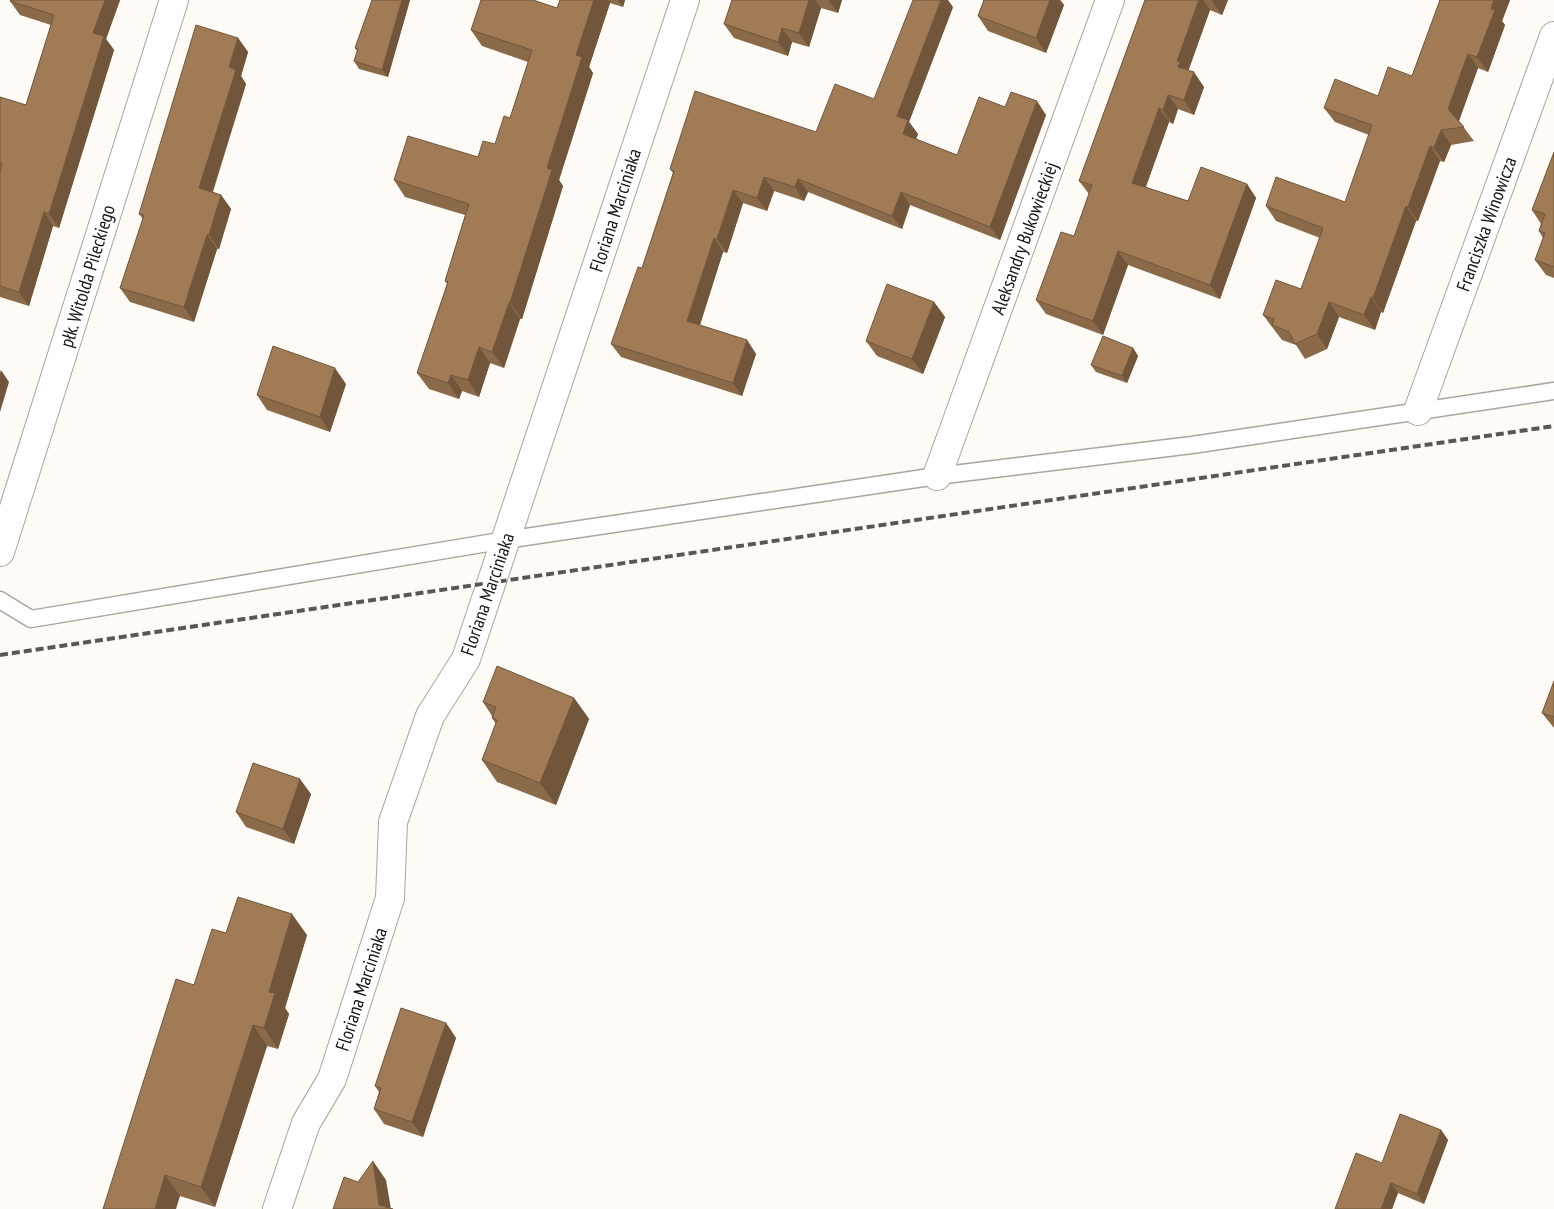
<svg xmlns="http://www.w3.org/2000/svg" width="1554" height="1209" viewBox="0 0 1554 1209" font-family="'PT Sans Narrow',sans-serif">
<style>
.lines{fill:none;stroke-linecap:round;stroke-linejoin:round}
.service-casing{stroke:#aaa49f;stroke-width:19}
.minor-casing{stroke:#aaa49f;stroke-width:30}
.service{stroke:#fff;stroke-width:16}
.minor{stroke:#fff;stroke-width:28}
.rail{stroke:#595654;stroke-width:4;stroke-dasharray:8 4;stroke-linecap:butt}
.wall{fill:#8a6a49}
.shaded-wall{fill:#71563c}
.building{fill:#a17b55;stroke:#71563c}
.labels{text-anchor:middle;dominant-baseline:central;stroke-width:5;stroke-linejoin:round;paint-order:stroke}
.street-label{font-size:19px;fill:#161412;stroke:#fff}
</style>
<rect width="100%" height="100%" fill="#fefbf7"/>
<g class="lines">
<!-- service casing -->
<g class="service-casing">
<path id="service" d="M 0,600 L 31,619 L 506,540 L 937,476 L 1192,445 L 1554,391"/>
</g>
<!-- minor casing -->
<g class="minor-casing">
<g id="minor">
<path d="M 1418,411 L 1554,36"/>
<path d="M 937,476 L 1110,0"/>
<path d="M 0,552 L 174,0"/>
<path d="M 277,1209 L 306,1123 L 332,1079 L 390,898 L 393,822 L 430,716 L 466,659 L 685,0"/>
</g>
</g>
<!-- service -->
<use href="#service" class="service"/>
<!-- minor -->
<use href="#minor" class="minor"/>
<!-- rail -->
<path class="rail" d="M 0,655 L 1554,426"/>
</g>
<!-- wall -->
<g class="wall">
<path d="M 11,0 L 120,0 L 106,39 L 114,50 L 59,228 L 53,226 L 29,306 L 0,297 L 0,97 L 26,105 L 51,25 L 20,15 L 10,1 Z"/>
<path d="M 372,0 L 410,0 L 388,77 L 359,69 L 354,61 L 357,51 L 355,48 Z"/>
<path d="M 560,0 L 625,0 L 623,7 L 610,3 L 589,67 L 593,73 L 559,180 L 563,186 L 522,319 L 520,319 L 504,368 L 490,363 L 479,397 L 462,391 L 459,399 L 429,389 L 417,373 L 447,284 L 445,281 L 465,215 L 405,197 L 394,180 L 478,157 L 495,144 L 510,118 L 528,62 L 482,46 L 471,30 L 557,8 Z"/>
<path d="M 732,0 L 842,0 L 838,13 L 821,8 L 809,47 L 792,42 L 788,56 L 734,38 L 724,24 Z"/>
<path d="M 984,0 L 1060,0 L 1064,5 L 1046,53 L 988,31 L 978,16 Z"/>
<path d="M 1145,0 L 1228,0 L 1222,15 L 1210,10 L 1188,70 L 1204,87 L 1194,115 L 1178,109 L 1173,124 L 1169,122 L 1146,187 L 1188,201 L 1247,184 L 1256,198 L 1220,299 L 1128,265 L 1103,335 L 1046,314 L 1036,300 L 1074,236 L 1089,194 L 1079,181 Z"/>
<path d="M 1440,0 L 1510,0 L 1502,21 L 1505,25 L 1488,72 L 1478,68 L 1459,121 L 1474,141 L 1451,145 L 1444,162 L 1440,161 L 1418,221 L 1416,221 L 1383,313 L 1381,312 L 1375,330 L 1339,317 L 1327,349 L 1305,359 L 1296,345 L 1282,340 L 1263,315 L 1301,289 L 1320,238 L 1276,221 L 1266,206 L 1345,202 L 1369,135 L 1335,122 L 1324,108 L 1378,96 L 1412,76 Z"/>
<path d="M 953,7 L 909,122 L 918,134 L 916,139 L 957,155 L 1005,107 L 1046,115 L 1000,240 L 910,205 L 902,229 L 808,192 L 804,201 L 774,191 L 767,211 L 743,203 L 727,253 L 723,252 L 700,325 L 747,340 L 756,354 L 742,396 L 621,357 L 611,344 L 642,268 L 673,173 L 670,169 L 816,132 L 874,99 Z"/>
<path d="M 238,38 L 248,52 L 241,76 L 246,84 L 213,192 L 221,195 L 231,209 L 219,249 L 217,249 L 194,322 L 130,302 L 120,288 L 143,219 L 139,214 Z"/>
<path d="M 1554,152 L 1554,278 L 1546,275 L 1535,260 L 1543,238 L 1539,231 L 1541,224 L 1532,210 Z"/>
<path d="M 934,302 L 945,317 L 923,374 L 877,356 L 866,341 Z"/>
<path d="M 1133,348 L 1138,356 L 1127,383 L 1096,372 L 1091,365 Z"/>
<path d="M 346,384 L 330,432 L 267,410 L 257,395 Z"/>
<path d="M 1554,681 L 1554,728 L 1542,713 Z"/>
<path d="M 574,698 L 589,719 L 556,805 L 497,782 L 482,760 L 496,724 L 492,718 L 492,716 L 483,702 Z"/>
<path d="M 311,794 L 294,844 L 246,827 L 236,812 Z"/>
<path d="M 226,933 L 307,935 L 285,1008 L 289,1014 L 278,1049 L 267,1046 L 215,1207 L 180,1196 L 103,1209 Z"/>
<path d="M 446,1023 L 456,1038 L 423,1137 L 384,1124 L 374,1109 L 379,1092 L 375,1086 Z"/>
<path d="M 1441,1130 L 1448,1140 L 1424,1204 L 1398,1193 L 1392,1209 L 1382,1163 Z"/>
</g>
<!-- shaded-wall -->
<g class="shaded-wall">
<path d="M 105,0 L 120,0 L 106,39 L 114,50 L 59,228 L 49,214 L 93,33 Z"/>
<path d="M 402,0 L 410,0 L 388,77 L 382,70 Z"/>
<path d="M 594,0 L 608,0 L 610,3 L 589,67 L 593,73 L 559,180 L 563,186 L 522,319 L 510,303 L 576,55 Z"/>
<path d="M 618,0 L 625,0 L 623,7 Z"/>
<path d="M 809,0 L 815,0 L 821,8 L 809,47 L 799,33 Z"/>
<path d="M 828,0 L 842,0 L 838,13 Z"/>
<path d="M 941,0 L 948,0 L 953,7 L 909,122 L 918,134 L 913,147 L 903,134 L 897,116 Z"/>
<path d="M 1050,0 L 1060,0 L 1064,5 L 1046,53 L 1036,38 Z"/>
<path d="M 1199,0 L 1203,0 L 1210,10 L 1188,72 L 1178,67 L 1177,61 Z"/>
<path d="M 1213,0 L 1228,0 L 1222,15 L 1212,1 Z"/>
<path d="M 1494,0 L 1510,0 L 1502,21 L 1505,25 L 1488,72 L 1477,57 L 1491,9 Z"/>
<path d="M 782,28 L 792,42 L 788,56 L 778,42 Z"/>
<path d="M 238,38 L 248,52 L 241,76 L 246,84 L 209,202 L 199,188 L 229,67 Z"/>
<path d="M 1468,54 L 1478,68 L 1458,123 L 1448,109 Z"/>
<path d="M 1194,72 L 1204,87 L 1194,115 L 1184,100 Z"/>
<path d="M 1168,95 L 1178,109 L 1173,124 L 1163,110 Z"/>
<path d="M 1037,101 L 1046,115 L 1000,240 L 990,227 Z"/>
<path d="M 1159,108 L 1169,122 L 1142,197 L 1132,183 Z"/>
<path d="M 1441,130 L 1451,145 L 1444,162 L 1434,148 Z"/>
<path d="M 1430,146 L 1440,161 L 1418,221 L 1408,207 Z"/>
<path d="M 764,177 L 774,191 L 767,211 L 757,198 Z"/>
<path d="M 798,179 L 808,192 L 804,201 L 795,187 Z"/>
<path d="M 1247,184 L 1256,198 L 1220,299 L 1210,285 Z"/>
<path d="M 733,190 L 743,203 L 727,253 L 717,239 Z"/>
<path d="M 901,192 L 910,205 L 902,229 L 892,216 Z"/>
<path d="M 221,195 L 231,209 L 219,249 L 209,235 Z"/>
<path d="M 1406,206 L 1416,221 L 1383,313 L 1373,298 Z"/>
<path d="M 44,212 L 53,226 L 29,306 L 19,292 Z"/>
<path d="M 207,235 L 217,249 L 194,322 L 184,307 Z"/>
<path d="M 714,238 L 723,252 L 697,334 L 687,321 Z"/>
<path d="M 1118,251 L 1128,265 L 1103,335 L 1093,321 Z"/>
<path d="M 1371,297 L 1381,312 L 1375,330 L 1364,315 Z"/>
<path d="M 934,302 L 945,317 L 923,374 L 912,359 Z"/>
<path d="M 1329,302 L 1339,317 L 1327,349 L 1317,334 Z"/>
<path d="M 509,303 L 520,319 L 504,368 L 492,352 Z"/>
<path d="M 747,340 L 756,354 L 742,396 L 733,383 Z"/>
<path d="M 479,347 L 490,363 L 479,397 L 468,380 Z"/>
<path d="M 1133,348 L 1138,356 L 1127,383 L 1122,376 Z"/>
<path d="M 335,368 L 346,384 L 330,432 L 320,417 Z"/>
<path d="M 1,370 L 9,382 L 0,412 L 0,373 Z"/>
<path d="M 451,375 L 462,391 L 459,399 L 448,383 Z"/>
<path d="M 574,698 L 589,719 L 556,805 L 540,783 Z"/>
<path d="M 300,779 L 311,794 L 294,844 L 283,829 Z"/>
<path d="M 292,914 L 307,935 L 285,1008 L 289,1014 L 278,1049 L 264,1028 L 269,992 Z"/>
<path d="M 446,1023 L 456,1038 L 423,1137 L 412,1122 Z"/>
<path d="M 253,1025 L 267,1046 L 215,1207 L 201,1187 Z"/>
<path d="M 1441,1130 L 1448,1140 L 1424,1204 L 1417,1194 Z"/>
<path d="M 373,1161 L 386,1180 L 391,1209 L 379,1205 Z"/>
<path d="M 165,1175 L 180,1196 L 176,1209 L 155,1209 Z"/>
<path d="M 1391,1183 L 1398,1193 L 1392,1209 L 1381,1209 Z"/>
</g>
<!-- building -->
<g class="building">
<path d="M 11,0 L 105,0 L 93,33 L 104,36 L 49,214 L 44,212 L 19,292 L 0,286 L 0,171 L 2,163 L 0,162 L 0,97 L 26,105 L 54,15 L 10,1 Z"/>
<path d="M 372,0 L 402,0 L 382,70 L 354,61 L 358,49 L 355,48 Z"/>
<path d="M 481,0 L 533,0 L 557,8 L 560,0 L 594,0 L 576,55 L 582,57 L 547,168 L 552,170 L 510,303 L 509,303 L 492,352 L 479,347 L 468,380 L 451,375 L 448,383 L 417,373 L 448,282 L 445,281 L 469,204 L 394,180 L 408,136 L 478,157 L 483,141 L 495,144 L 504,116 L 510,118 L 532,50 L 471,30 Z"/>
<path d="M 732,0 L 809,0 L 799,33 L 782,28 L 778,42 L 724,24 Z"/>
<path d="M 913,0 L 941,0 L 897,116 L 908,120 L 903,134 L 957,155 L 979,97 L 1005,107 L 1011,92 L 1037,101 L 990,227 L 901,192 L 892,216 L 798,179 L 795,187 L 764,177 L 757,198 L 733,190 L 717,239 L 714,238 L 687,321 L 747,340 L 733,383 L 611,344 L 638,267 L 642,268 L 674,171 L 670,169 L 695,91 L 816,132 L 835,84 L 874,99 Z"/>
<path d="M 984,0 L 1050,0 L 1036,38 L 978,16 Z"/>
<path d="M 1145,0 L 1199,0 L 1177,61 L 1180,62 L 1178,67 L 1194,72 L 1184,100 L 1168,95 L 1163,110 L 1159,108 L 1132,183 L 1188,201 L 1201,167 L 1247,184 L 1210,285 L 1118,251 L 1093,321 L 1036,300 L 1061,232 L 1074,236 L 1092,185 L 1079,181 Z"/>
<path d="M 1440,0 L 1494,0 L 1491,9 L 1495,10 L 1477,57 L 1468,54 L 1448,109 L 1464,127 L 1441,130 L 1434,148 L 1430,146 L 1408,207 L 1406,206 L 1373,298 L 1371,297 L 1364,315 L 1329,302 L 1317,334 L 1295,344 L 1289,332 L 1272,325 L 1274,319 L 1263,315 L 1276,280 L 1301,289 L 1323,228 L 1266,206 L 1276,177 L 1345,202 L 1372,125 L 1324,108 L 1335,79 L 1378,96 L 1388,67 L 1412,76 Z"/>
<path d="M 196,25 L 238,38 L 229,67 L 236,70 L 199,188 L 221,195 L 209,235 L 207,235 L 184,307 L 120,288 L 144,215 L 139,214 Z"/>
<path d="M 1554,152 L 1554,267 L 1535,260 L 1545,233 L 1539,231 L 1545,214 L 1532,210 Z"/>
<path d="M 887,284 L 934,302 L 912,359 L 866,341 Z"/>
<path d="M 1103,336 L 1133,348 L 1122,376 L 1091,365 Z"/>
<path d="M 273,346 L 335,368 L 320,417 L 257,395 Z"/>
<path d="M 497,666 L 574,698 L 540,783 L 482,760 L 497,720 L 492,718 L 496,707 L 483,702 Z"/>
<path d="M 1554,681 L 1554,717 L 1542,713 Z"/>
<path d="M 253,763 L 300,779 L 283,829 L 236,812 Z"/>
<path d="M 238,897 L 292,914 L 269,992 L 275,993 L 264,1028 L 253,1025 L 201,1187 L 165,1175 L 155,1209 L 103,1209 L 176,979 L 194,985 L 212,929 L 226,933 Z"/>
<path d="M 401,1008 L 446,1023 L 412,1122 L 374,1109 L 381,1088 L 375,1086 Z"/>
<path d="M 1400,1114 L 1441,1130 L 1417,1194 L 1391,1183 L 1381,1209 L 1335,1209 L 1356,1153 L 1382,1163 Z"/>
<path d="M 373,1161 L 379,1205 L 393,1209 L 333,1209 L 344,1177 L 358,1182 Z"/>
</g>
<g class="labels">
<!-- street labels -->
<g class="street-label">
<text transform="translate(615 210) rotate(-72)">Floriana Marciniaka</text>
<text transform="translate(1486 224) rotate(-70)">Franciszka Winowicza</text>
<text transform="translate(1024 238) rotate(-70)">Aleksandry Bukowieckiej</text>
<text transform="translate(87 276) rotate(-73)">płk. Witolda Pileckiego</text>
<text transform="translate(487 594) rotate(-71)">Floriana Marciniaka</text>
<text transform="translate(361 989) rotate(-72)">Floriana Marciniaka</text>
</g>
</g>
</svg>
